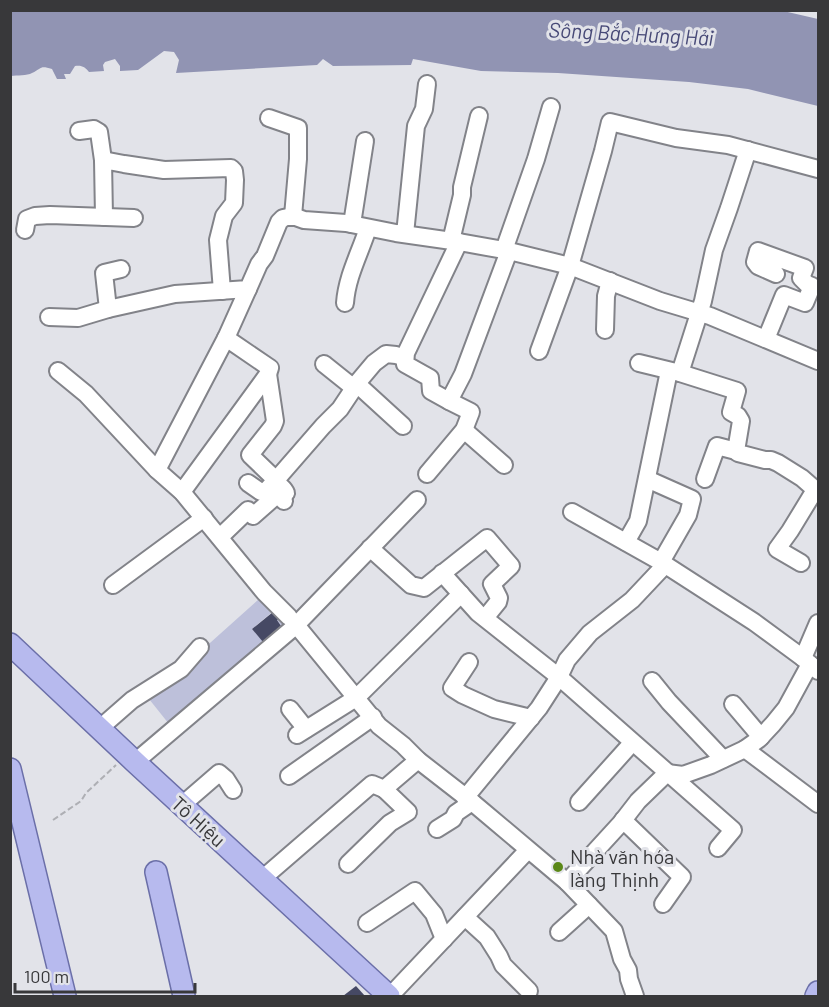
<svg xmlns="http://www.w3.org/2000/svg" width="829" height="1007" viewBox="0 0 829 1007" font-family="Barlow,sans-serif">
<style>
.green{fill:#bdc0da}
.water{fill:#9194b3}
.building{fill:#464964}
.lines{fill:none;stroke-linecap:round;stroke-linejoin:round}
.minor-casing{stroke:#828389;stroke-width:20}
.major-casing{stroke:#6b6fa8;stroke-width:24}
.path{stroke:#aeafb4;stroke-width:2;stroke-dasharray:6 3;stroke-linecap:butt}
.minor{stroke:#fff;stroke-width:16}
.major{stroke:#b7baee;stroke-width:21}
.poi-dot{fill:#5b8818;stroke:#e2e3e9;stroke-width:2}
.labels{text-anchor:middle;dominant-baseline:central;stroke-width:6;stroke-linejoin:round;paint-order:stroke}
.street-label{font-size:20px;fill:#38383a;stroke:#e2e3e9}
.poi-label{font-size:20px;fill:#38383a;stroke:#e2e3e9;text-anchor:start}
.water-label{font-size:21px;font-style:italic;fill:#474977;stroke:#e2e3e9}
</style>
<rect width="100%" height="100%" fill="#e2e3e9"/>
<!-- green -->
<path class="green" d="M 259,599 L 271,613 L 252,629 L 263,641 L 281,626 L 277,620 L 279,619 L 282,622 L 282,628 L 169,724 L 149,699 L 187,671 L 201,651 Z"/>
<!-- water -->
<path class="water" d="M 779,10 L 818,19 L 818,106 L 748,89 L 689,82 L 558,73 L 481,71 L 413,59 L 411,65 L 333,66 L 323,59 L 317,65 L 176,73 L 179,60 L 174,52 L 164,51 L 138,70 L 120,71 L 120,66 L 115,59 L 105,62 L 103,65 L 104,71 L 89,72 C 85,67 82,65 75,66 L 70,74 L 64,74 L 66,79 L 57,79 L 52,69 C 40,65 42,68 32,73 C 27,76 17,75 11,76 L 11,11 Z"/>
<!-- building -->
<g class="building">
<path d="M 273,612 L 279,619 L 277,620 L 281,626 L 263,642 L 252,629 Z"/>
<path d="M 356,986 L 365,996 L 343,996 Z"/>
</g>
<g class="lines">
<!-- minor casing -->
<g class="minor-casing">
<g id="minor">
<path d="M 269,118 L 298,128 L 298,159 L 293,216"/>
<path d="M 79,131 L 94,129 L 99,132 L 103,160"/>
<path d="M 104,217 L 103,160 L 124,164 L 164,170 L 231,168 L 234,171 L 235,180 L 234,203 L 224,216 L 218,240 L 222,291"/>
<path d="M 352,224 L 365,141"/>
<path d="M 25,230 L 27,219 L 35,216 L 50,215 L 134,218"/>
<path d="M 405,234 L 416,126 L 424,109 L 427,84"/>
<path d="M 451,241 L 462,195 L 462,187 L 479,116"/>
<path d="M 459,242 L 406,353 L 405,364 L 430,378 L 431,391 L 449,401 L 463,374 L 509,251"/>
<path d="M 504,250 L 536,159 L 551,107"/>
<path d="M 345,303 C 347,276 360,253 368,228"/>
<path d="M 108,309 L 104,273 L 121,269"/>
<path d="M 49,317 L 78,318 L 108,309 L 175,294 L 248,289 L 259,264 L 265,256 L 279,222 L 283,218 L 293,216 L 304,220 L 346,223 L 396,233 L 459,242 L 509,251 L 570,266 L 660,301 L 710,316 L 818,361"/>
<path d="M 605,330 L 606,296 L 610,281"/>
<path d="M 766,339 L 784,295 L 805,303 L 812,286 L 807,284 L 801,278 L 805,268 L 758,251 L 755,262 L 758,266 L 776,274"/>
<path d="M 539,351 L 570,266 L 603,151 L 610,122 L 676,138 L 728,145 L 818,169"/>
<path d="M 639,363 L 680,373 L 737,391 L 731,412 L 738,416 L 741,421 L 736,451 L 738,453 L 765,460 L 771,460 L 778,463 L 802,478 L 818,492"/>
<path d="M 324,364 L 354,388"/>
<path d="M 58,371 L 86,394 L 157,470 L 182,492 L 264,592 L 289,617"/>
<path d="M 680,373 L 703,301 L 714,250 L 729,208 L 748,150"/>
<path d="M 357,384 L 403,426"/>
<path d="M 464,430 L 504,465"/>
<path d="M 157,470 L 226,338 L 248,289"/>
<path d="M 427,474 L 464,430 L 471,412 L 449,401"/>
<path d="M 647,479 L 692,499 L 688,515 L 661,562"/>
<path d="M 705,479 L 717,446 L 736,451"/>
<path d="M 248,483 L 261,492 L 265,492 L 276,480 L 250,455 L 273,426 L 275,421 L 268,374"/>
<path d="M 182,492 L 268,374 L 270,368 L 267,366 L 226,338"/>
<path d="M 286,493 C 284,487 278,486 276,480 L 323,426 L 340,409 L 358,382 L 374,363 L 386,354 L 396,355 L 405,358"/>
<path d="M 572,512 L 661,562 L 754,622 L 803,658 L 818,671"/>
<path d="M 220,537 L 248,510 L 253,516 L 278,494 L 284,501"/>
<path d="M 626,542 L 638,521 L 669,371"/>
<path d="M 370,548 L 411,585 L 424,588 L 487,538 L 511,566 L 492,584 L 499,598 L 498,602 L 485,618"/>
<path d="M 801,563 L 777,549 L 790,531 L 815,490"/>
<path d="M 442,573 L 478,613 L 559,677 L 733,830 L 718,848"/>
<path d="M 113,585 L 204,518"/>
<path d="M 300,621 L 417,500"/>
<path d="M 297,626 L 379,726 L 403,745 L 418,760 L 472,802 L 567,882 L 614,931 L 622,959 L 628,970 L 629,979 L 635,996"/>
<path d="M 803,658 L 818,623"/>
<path d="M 469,662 L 452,688 L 463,695 L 494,709 L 531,718"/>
<path d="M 652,681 L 669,702 L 723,759"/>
<path d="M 733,704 L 761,737"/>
<path d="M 290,709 L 306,729"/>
<path d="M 100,728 L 132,700 L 181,669 L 200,647"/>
<path d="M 297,735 L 356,698 L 461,594"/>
<path d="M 745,749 L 818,804"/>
<path d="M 135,762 L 293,628"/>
<path d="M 289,776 L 373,717"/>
<path d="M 465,798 L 539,708 L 559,677 L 567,660 L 590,633 L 632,600 L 665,565"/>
<path d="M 579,802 L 632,743"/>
<path d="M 182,805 L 219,773 L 226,779 L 233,790"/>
<path d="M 623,820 L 682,877 L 663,904"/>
<path d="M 437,829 L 453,819 L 456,813 L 472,802"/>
<path d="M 348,864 L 390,823 L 408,812 L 384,789"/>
<path d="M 262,879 L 372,784 L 384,789 L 418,760"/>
<path d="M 567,882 L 621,823 L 638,801 L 667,773 L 683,775 L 711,765 L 745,749 L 759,739 L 773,724 L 786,708 L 810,664"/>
<path d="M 465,917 L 487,937 L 499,956 L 503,965 L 529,991"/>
<path d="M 367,923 L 415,891 L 434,914 L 444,939"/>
<path d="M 559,932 L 589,905"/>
<path d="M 390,996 L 528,850"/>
</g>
</g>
<!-- major casing -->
<g class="major-casing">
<g id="major">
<path d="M 10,644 L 135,762 L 389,996"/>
<path d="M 10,769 L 65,996"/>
<path d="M 156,872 L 184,996"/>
<path d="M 816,996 L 818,992"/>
</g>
</g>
<!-- path -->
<path class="path" d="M 53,820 L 81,801 L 86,793 L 116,765"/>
<!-- minor -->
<use href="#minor" class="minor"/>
<!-- major -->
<use href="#major" class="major"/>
</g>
<!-- markers -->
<circle class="poi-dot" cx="558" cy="867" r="6"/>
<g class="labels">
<!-- street labels -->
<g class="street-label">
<text transform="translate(199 821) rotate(42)">Tô Hiệu</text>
</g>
<!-- poi labels -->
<g class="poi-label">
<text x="570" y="856">Nhà văn hóa<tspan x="570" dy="23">làng Thịnh</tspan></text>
</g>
<!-- water labels -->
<g class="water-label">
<text transform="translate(631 33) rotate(3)">Sông Bắc Hưng Hải</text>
</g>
</g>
<!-- border -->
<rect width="829" height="1007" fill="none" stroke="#38383a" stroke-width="24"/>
<!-- scale -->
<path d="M15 983v9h180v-9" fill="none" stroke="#38383a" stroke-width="3"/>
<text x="24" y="983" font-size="18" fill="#38383a" stroke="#e2e3e9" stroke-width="4.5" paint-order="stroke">100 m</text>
</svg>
